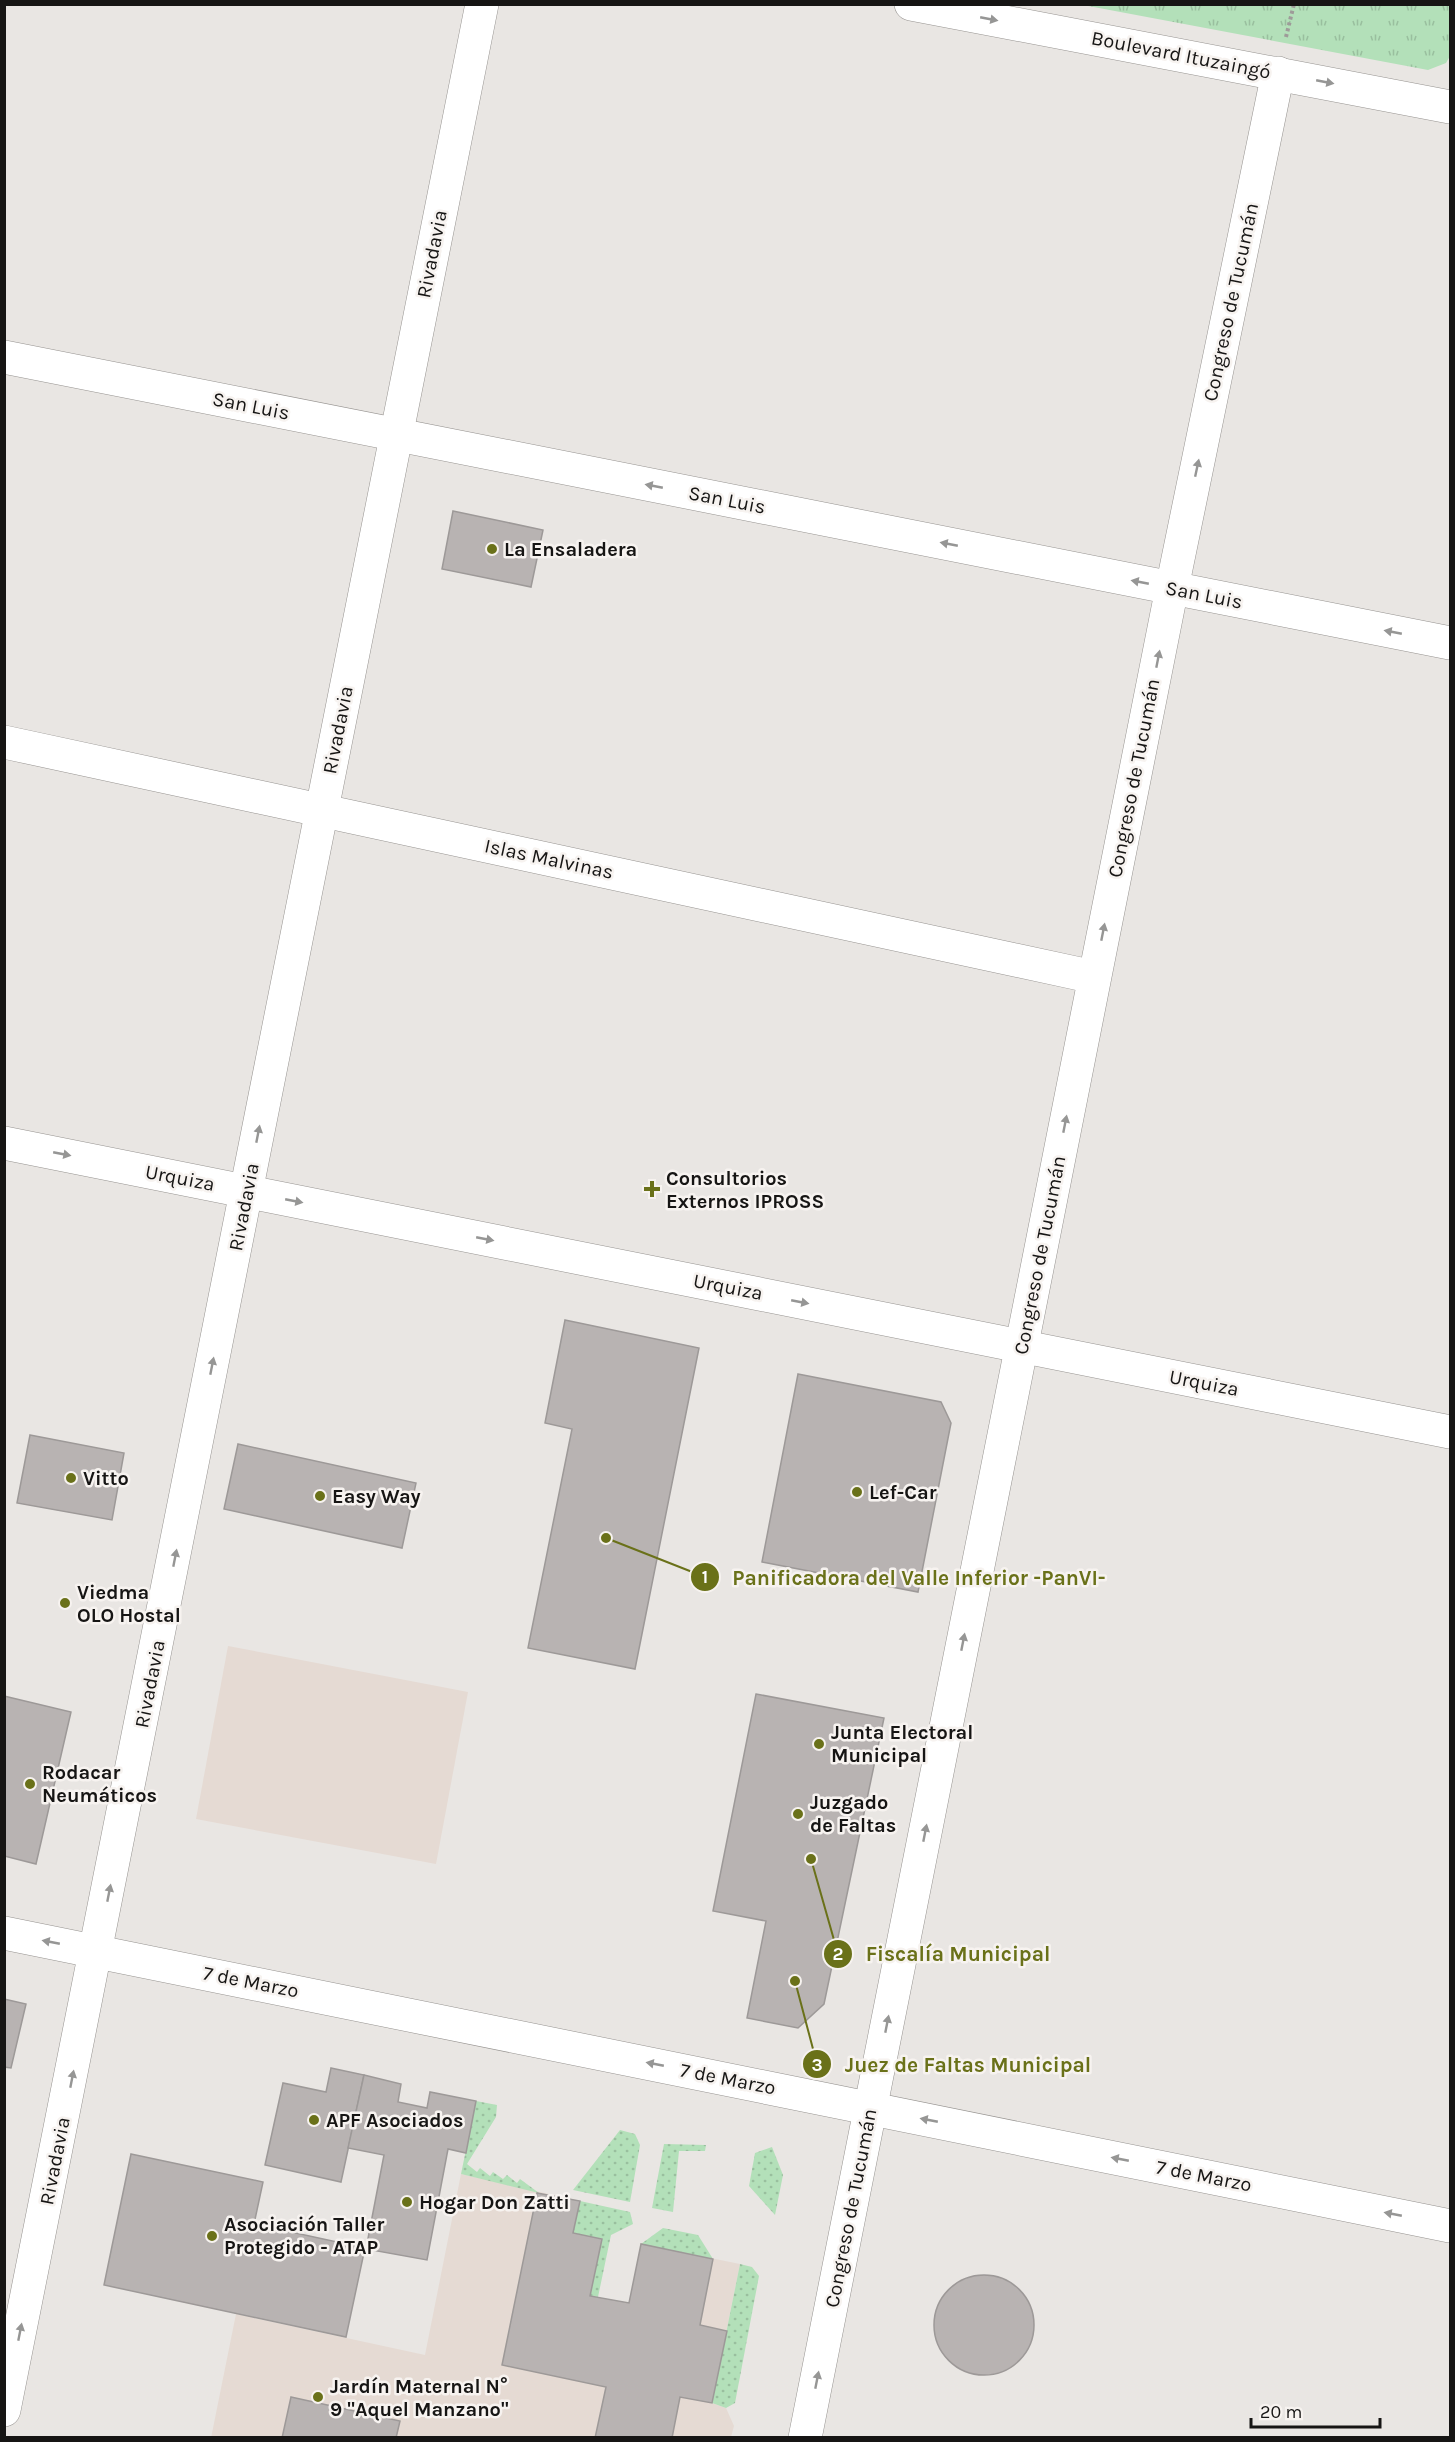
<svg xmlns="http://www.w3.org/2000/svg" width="1455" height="2442" viewBox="0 0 1455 2442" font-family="Karla,sans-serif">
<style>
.built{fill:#e5dad3}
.grass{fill:url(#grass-dots)}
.park{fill:url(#park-tufts)}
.building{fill:#b8b3b2;stroke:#9d9998;stroke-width:1.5}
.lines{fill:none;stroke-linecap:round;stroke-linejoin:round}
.minor-casing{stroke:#969390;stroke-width:34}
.major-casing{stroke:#969390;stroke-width:34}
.path{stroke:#9e9b99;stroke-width:4;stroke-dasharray:3 3;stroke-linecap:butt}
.minor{stroke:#fff;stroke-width:33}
.major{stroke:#fff;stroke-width:33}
.oneway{fill:#969695}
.poi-dot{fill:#6a7119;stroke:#f7f3f0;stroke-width:2}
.labels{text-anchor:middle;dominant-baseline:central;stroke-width:5;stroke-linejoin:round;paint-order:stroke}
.street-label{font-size:20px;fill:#161514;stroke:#f7f3f0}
.poi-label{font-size:20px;font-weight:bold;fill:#161514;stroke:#f7f3f0;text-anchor:start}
.leader{fill:none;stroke:#6a7119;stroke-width:2}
.callout-dot{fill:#6a7119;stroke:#f7f3f0;stroke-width:2}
.mark-label{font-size:18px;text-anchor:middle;font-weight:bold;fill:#fff}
.callout-label{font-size:21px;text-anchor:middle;font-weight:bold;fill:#6a7119;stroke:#f7f3f0;stroke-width:5;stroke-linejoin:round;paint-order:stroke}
</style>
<defs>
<pattern id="grass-dots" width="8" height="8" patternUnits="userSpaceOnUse" patternTransform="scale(1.5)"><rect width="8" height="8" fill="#b3e0b9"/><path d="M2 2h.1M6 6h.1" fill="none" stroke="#99bf9e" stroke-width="1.8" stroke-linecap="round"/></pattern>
<pattern id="park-tufts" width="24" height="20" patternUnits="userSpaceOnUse" patternTransform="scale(1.5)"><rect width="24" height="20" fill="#b3e0b9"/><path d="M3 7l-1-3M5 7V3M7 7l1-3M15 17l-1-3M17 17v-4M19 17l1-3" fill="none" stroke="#99bf9e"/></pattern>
</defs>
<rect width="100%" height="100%" fill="#e9e6e3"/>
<!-- built -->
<g class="built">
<path d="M 228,1646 L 468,1692 L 436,1864 L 196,1819 Z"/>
<path d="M 461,2174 L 580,2201 L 602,2239 L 591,2296 L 629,2303 L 641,2244 L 740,2264 L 712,2403 L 726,2408 L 734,2426 L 731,2437 L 211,2438 L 236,2314 L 425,2355 Z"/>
</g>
<!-- grass -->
<g class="grass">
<path d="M 476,2101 L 497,2105 L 496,2117 L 467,2164 L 477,2172 L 480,2168 L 490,2176 L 493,2172 L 503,2179 L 507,2175 L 517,2183 L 520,2179 L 539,2193 L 461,2174 Z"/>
<path d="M 620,2130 L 635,2134 L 640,2145 L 630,2202 L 573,2190 Z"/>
<path d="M 664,2144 L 706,2145 L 705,2151 L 679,2151 L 673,2212 L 652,2208 Z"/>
<path d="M 772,2147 L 783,2175 L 775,2215 L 749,2186 L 755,2153 Z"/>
<path d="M 580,2201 L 630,2212 L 633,2224 L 611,2235 L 598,2297 L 590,2296 L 602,2239 L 573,2233 Z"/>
<path d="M 663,2228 L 698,2235 L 713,2259 L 641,2244 Z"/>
<path d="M 740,2264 L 752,2267 L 759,2276 L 735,2403 L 726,2408 L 712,2403 Z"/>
</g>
<!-- park -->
<path class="park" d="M 1083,5 L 1450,5 L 1450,56 L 1446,63 L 1428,70 Z"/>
<!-- building -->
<g class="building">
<path d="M 453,511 L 543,530 L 531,587 L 442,569 Z"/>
<path d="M 565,1320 L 699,1348 L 635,1669 L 528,1648 L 572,1429 L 545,1423 Z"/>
<path d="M 798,1374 L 941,1402 L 951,1423 L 918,1592 L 762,1562 Z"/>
<path d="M 30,1435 L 124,1453 L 112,1520 L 17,1503 Z"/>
<path d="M 238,1444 L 416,1483 L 402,1548 L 224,1509 Z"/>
<path d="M 756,1694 L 884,1718 L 824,2004 L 798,2028 L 747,2018 L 766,1921 L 713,1911 Z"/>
<path d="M 4,1696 L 71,1712 L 36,1864 L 4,1856 Z"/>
<path d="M 4,1999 L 26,2004 L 11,2068 L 4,2067 Z"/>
<path d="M 331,2068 L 364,2075 L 341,2182 L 265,2165 L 283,2083 L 326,2092 Z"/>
<path d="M 364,2075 L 401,2084 L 398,2102 L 427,2108 L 430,2092 L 476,2101 L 466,2153 L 448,2149 L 427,2260 L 366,2249 L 384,2155 L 348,2148 Z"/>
<path d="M 131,2154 L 263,2182 L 254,2224 L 365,2248 L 346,2337 L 104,2285 Z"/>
<path d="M 537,2193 L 580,2201 L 573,2233 L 602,2239 L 590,2296 L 629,2303 L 641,2244 L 713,2259 L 700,2325 L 727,2331 L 712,2403 L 680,2397 L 672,2438 L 595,2438 L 606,2387 L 502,2365 Z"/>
<circle cx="984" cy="2325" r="50"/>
<path d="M 291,2397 L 400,2421 L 396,2438 L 282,2438 Z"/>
</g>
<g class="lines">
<!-- minor casing -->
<g class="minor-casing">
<g id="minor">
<path d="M 4,357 L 1450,643"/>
<path d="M 4,742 L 1094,977"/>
<path d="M 4,1143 L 1450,1432"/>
<path d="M 4,1933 L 1450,2226"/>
<path d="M 805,2438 L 1172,588 L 1278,73"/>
</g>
</g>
<!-- major casing -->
<g class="major-casing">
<g id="major">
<path d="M 911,4 L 1450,107"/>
<path d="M 4,2410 L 482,4"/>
</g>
</g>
<!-- path -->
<path class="path" d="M 1286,37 L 1294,4"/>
<!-- minor -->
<use href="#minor" class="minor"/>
<!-- major -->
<use href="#major" class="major"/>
</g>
<!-- one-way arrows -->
<defs><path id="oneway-solid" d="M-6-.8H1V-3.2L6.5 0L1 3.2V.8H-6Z" transform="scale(1.5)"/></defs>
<g class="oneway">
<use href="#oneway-solid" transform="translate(989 19) rotate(11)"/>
<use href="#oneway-solid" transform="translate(1325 82) rotate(11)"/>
<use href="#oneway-solid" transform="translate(1197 468) rotate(-78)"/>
<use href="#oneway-solid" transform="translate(654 486) rotate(-169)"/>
<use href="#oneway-solid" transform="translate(949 544) rotate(-169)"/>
<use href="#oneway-solid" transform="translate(1140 582) rotate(-169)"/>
<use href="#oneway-solid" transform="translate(1393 632) rotate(-169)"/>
<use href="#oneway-solid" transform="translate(1158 659) rotate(-79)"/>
<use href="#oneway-solid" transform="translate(1103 932) rotate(-79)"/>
<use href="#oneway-solid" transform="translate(1065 1124) rotate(-79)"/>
<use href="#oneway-solid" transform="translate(258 1134) rotate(-79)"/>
<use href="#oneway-solid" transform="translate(62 1154) rotate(11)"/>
<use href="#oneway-solid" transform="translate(294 1201) rotate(11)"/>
<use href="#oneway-solid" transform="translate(485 1239) rotate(11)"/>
<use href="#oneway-solid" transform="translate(800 1302) rotate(11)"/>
<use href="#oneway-solid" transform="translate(212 1366) rotate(-79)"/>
<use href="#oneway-solid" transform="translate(175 1558) rotate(-79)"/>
<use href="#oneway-solid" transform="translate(963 1642) rotate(-79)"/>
<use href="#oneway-solid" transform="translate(925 1833) rotate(-79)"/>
<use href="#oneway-solid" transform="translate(109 1893) rotate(-79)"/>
<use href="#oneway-solid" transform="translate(51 1942) rotate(-169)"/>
<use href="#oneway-solid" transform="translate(887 2024) rotate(-79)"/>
<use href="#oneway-solid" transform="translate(655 2064) rotate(-169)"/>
<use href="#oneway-solid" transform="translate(72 2079) rotate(-79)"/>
<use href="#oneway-solid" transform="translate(929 2120) rotate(-169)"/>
<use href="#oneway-solid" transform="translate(1120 2159) rotate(-169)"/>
<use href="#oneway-solid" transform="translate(1393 2214) rotate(-169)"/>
<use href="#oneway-solid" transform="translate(20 2332) rotate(-79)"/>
<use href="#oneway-solid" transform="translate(817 2380) rotate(-79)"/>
</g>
<!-- markers -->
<g class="poi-dot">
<circle cx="492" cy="549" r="6"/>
<path d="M649 1180h6v6h6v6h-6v6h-6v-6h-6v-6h6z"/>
<circle cx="71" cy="1478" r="6"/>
<circle cx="857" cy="1492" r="6"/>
<circle cx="320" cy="1496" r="6"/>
<circle cx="65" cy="1603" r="6"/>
<circle cx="819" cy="1744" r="6"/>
<circle cx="30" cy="1784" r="6"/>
<circle cx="798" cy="1814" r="6"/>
<circle cx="314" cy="2120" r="6"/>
<circle cx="407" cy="2202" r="6"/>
<circle cx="212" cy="2236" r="6"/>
<circle cx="318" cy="2397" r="6"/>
</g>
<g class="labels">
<!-- street labels -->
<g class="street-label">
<text transform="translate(1181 55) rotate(11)">Boulevard Ituzaingó</text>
<text transform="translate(432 254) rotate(-79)">Rivadavia</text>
<text transform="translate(1231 302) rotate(-78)">Congreso de Tucumán</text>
<text transform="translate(251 406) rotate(11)">San Luis</text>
<text transform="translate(727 500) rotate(11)">San Luis</text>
<text transform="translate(1204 595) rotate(11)">San Luis</text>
<text transform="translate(338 730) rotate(-79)">Rivadavia</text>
<text transform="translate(1134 778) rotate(-79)">Congreso de Tucumán</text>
<text transform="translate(549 859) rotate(12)">Islas Malvinas</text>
<text transform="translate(180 1178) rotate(11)">Urquiza</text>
<text transform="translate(244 1207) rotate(-79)">Rivadavia</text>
<text transform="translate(1040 1255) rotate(-79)">Congreso de Tucumán</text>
<text transform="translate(728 1287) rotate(11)">Urquiza</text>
<text transform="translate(1204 1383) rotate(11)">Urquiza</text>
<text transform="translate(150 1684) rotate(-79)">Rivadavia</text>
<text transform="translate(251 1982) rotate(11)">7 de Marzo</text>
<text transform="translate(728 2079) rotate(11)">7 de Marzo</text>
<text transform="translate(55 2161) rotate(-79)">Rivadavia</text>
<text transform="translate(1204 2176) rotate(11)">7 de Marzo</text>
<text transform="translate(851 2208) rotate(-79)">Congreso de Tucumán</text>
</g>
<!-- poi labels -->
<g class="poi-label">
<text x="504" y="549">La Ensaladera</text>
<text x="666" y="1178">Consultorios<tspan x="666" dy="23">Externos IPROSS</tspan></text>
<text x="83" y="1478">Vitto</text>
<text x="869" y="1492">Lef-Car</text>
<text x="332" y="1496">Easy Way</text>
<text x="77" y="1592">Viedma<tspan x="77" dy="23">OLO Hostal</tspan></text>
<text x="831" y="1732">Junta Electoral<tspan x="831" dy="23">Municipal</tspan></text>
<text x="42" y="1772">Rodacar<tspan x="42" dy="23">Neumáticos</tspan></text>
<text x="810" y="1802">Juzgado<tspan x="810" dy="23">de Faltas</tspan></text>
<text x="326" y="2120">APF Asociados</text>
<text x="419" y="2202">Hogar Don Zatti</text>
<text x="224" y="2224">Asociación Taller<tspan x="224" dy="23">Protegido - ATAP</tspan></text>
<text x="330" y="2386">Jardín Maternal N°<tspan x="330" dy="23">9 "Aquel Manzano"</tspan></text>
</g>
</g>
<!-- callouts -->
<path class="leader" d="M606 1538L705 1577M811 1859L838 1954M795 1981L817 2064"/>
<g class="callout-dot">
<circle cx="606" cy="1538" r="6"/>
<circle cx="811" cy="1859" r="6"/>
<circle cx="795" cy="1981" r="6"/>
<circle cx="705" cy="1577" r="15"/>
<circle cx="838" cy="1954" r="15"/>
<circle cx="817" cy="2064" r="15"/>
</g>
<g class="mark-label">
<text x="705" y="1583">1</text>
<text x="838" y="1960">2</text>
<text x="817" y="2071">3</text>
</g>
<g class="callout-label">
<text x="919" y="1585">Panificadora del Valle Inferior -PanVI-</text>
<text x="958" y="1961">Fiscalía Municipal</text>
<text x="968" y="2072">Juez de Faltas Municipal</text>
</g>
<!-- border -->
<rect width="1455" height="2442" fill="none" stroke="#161514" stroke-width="12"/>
<!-- scale -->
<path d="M1251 2418v9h129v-9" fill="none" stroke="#161514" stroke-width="3"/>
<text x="1260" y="2418" font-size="18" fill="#161514" stroke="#f7f3f0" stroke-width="4.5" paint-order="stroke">20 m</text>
</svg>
